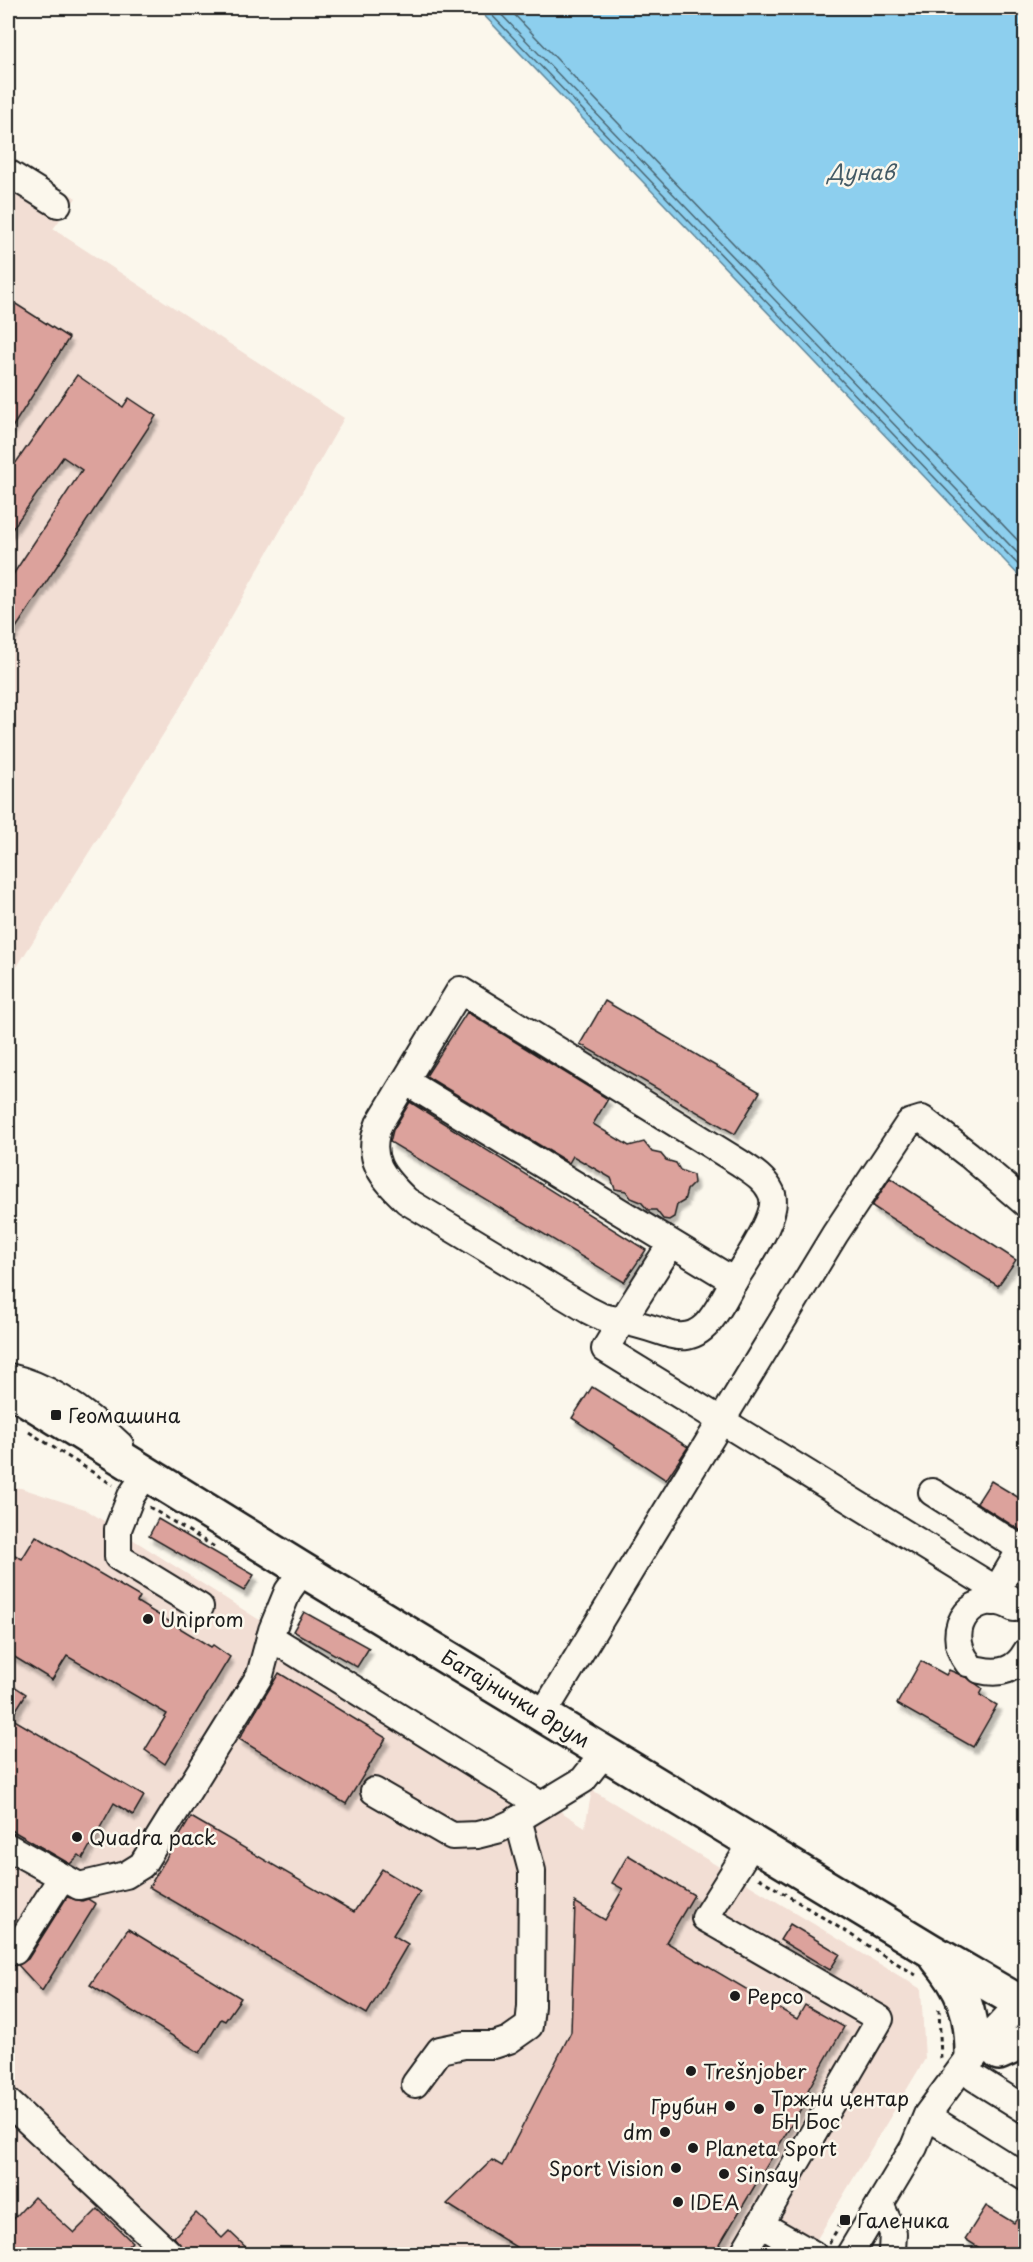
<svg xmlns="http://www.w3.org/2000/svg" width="1033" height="2262" viewBox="0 0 1033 2262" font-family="'Playpen Sans',sans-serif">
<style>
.built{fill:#f2ded4}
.water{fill:#8dcfee;stroke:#60879a;stroke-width:1.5}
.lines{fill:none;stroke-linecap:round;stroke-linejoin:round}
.shore{stroke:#496470;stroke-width:1.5}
.building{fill:#dca29c;stroke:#1c1c1c;stroke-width:1.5;filter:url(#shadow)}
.minor-casing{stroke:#1c1c1c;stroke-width:30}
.major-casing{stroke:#1c1c1c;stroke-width:38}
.path{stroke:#1c1c1c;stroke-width:3;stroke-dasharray:4.5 4.5;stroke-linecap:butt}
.minor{stroke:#fbf7ec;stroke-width:26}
.major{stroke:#fbf7ec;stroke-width:33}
.poi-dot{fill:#1c1c1c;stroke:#fbf7ec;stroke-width:2}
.labels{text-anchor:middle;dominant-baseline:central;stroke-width:5;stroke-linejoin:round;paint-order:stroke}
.poi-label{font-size:20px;fill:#1c1c1c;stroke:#fbf7ec;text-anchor:start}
.street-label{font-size:20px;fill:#1c1c1c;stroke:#fbf7ec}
.water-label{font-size:21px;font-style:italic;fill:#445b66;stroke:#fbf7ec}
</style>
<defs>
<filter id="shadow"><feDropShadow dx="3.5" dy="6" stdDeviation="1.5" flood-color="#0004"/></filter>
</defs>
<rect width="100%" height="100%" fill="#fbf7ec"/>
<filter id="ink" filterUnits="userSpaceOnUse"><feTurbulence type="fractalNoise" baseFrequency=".0167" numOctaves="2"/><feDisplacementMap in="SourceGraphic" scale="12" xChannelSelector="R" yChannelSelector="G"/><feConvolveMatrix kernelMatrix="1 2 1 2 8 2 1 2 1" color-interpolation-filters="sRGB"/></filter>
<g filter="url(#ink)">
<!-- built -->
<g class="built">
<path d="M 8,156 L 76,198 L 53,229 L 344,418 L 181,706 L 8,981 Z"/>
<path d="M 8,1487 L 21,1488 L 85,1509 L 585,1827 L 592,1790 L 921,1989 L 925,2059 L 808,2254 L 8,2254 Z"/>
</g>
<!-- water -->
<path class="water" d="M 477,8 L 1025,8 L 1025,582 Z"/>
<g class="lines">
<!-- shore -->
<g class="shore">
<path d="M 485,8 L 1026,573"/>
<path d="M 495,8 L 1026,562"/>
<path d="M 508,8 L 1026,549"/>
</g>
</g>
<!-- building -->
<g class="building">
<path d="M 8,299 L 69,338 L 8,434 Z"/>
<path d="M 77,375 L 123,407 L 129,398 L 156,416 L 8,640 L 8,582 L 82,470 L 63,457 L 8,535 L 8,474 Z"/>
<path d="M 605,1001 L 760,1092 L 735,1134 L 580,1044 Z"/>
<path d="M 467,1012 L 608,1099 L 593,1124 L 629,1146 L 644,1142 L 652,1152 L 661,1154 L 666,1160 L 676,1163 L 680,1170 L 693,1175 L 694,1183 L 687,1190 L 684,1201 L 677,1205 L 674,1217 L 669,1220 L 663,1219 L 656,1210 L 648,1210 L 641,1202 L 631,1198 L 626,1191 L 615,1189 L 611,1178 L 573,1156 L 569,1163 L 426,1076 Z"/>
<path d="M 410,1102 L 646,1250 L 624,1282 L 390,1142 L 393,1130 Z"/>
<path d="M 890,1178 L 1016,1260 L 998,1286 L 872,1206 Z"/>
<path d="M 592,1387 L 688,1447 L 666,1480 L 572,1418 Z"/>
<path d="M 991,1481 L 1026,1502 L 1026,1524 L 1021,1531 L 977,1503 Z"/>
<path d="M 158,1519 L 254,1575 L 244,1591 L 149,1536 Z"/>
<path d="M 36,1536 L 140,1597 L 137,1602 L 211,1647 L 213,1645 L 230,1657 L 165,1764 L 145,1750 L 167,1714 L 67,1656 L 52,1680 L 8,1653 L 8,1551 L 22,1559 Z"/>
<path d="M 304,1612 L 369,1648 L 357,1667 L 293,1631 Z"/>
<path d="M 921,1661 L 946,1675 L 949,1670 L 968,1678 L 983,1689 L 980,1695 L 997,1705 L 973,1747 L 897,1704 Z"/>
<path d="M 279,1673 L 386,1738 L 346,1804 L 239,1739 Z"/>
<path d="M 8,1682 L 26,1694 L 11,1718 L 144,1796 L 133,1815 L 114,1803 L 83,1858 L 79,1855 L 70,1864 L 8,1828 Z"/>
<path d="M 191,1817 L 354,1912 L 382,1869 L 420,1892 L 393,1935 L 408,1944 L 367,2014 L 149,1887 Z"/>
<path d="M 628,1855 L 694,1895 L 666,1942 L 797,2019 L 805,2005 L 844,2027 L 808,2090 L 811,2092 L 714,2254 L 527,2254 L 447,2204 L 492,2160 L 502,2166 L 571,2032 L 575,1902 L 605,1920 L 623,1889 L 612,1883 Z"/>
<path d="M 67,1897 L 82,1901 L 88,1899 L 96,1904 L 42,1991 L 18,1965 L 28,1959 Z"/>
<path d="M 790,1924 L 840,1954 L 830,1970 L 780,1940 Z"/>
<path d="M 128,1929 L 241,1998 L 225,2021 L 221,2019 L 200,2053 L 90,1985 Z"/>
<path d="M 34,2197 L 74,2233 L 98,2209 L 132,2242 L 120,2254 L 8,2254 L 8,2225 Z"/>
<path d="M 986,2206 L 1014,2223 L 1026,2206 L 1026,2254 L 989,2254 L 965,2239 Z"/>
<path d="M 196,2213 L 222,2238 L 229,2231 L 253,2254 L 187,2254 L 174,2237 Z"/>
</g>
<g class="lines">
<!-- minor casing -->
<g class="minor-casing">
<g id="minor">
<path d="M 8,173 L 58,204"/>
<path d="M 405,1081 L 734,1281 C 745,1262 782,1213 771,1192 C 765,1179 752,1171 740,1163 L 460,990 L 379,1124 C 365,1159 383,1178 407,1201 L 588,1310 L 602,1317 L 622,1321 L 671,1244"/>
<path d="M 734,1281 C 720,1304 706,1344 672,1335 C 655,1330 640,1324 622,1321 L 605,1349 L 1026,1608"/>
<path d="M 9,1377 C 51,1386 90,1416 120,1445"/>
<path d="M 146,1474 L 131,1496 L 118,1529 L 118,1557 L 200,1607"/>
<path d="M 932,1492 L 1026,1552"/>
<path d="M 994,1602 L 996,1591 L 1021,1549"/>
<path d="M 270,1637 L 541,1805"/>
<path d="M 968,1663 C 941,1628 975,1585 1014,1608"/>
<path d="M 980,1670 C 1000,1675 1016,1670 1026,1652"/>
<path d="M 543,1714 L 835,1234 L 909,1123 L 922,1119 L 969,1155 L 1026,1204"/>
<path d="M 374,1791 L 452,1836 L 477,1835 L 497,1830 L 512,1823 L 583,1780 L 605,1752"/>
<path d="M 8,1847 L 79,1886 L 126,1875 L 142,1865 L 260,1675 L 272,1630 L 288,1591 L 303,1570"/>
<path d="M 15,1951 L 62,1877"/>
<path d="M 975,2078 L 1026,2110"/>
<path d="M 415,2084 L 440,2050 L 464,2045 L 494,2045 L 509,2040 L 529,2026 L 531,2006 L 532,1871 L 518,1819"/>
<path d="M 8,2102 L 170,2254"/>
<path d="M 938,2123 L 1026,2178"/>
<path d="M 880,2204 L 893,2233 L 892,2251"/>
<path d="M 760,2224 L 813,2254"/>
<path d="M 743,2254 L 880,2019 L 705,1918 L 753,1842"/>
<path d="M 850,2254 L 914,2147 L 927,2115 L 972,2054 L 1026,1997"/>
</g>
</g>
<!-- major casing -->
<g class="major-casing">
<g id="major">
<path d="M 8,1388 L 303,1570 L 930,1950 L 1026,2006"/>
<path d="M 937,1958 C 964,1990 972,2013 972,2054"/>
<path d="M 999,2053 L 1026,2041"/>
</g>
</g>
<!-- path -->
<g class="path">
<path d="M 29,1432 L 113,1485"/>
<path d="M 149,1507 L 218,1549"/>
<path d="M 759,1878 L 919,1977"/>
<path d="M 939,2009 L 941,2059"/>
<path d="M 829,2243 L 843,2220"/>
</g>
<!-- minor -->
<use href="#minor" class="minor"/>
<!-- major -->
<use href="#major" class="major"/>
</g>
</g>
<!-- markers -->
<g class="poi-dot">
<rect x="50" y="1409" width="12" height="12" rx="3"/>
<circle cx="148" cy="1619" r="6"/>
<circle cx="77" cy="1837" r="6"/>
<circle cx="735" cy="1996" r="6"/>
<circle cx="691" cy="2071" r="6"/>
<circle cx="730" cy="2106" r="6"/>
<circle cx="759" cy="2109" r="6"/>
<circle cx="665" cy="2132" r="6"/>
<circle cx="693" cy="2148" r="6"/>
<circle cx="676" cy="2168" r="6"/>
<circle cx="724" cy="2174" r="6"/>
<circle cx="678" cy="2202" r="6"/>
<rect x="839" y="2214" width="12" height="12" rx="3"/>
</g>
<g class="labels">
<!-- poi labels -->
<g class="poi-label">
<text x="68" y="1415">Геомашина</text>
<text x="160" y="1619">Uniprom</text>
<text x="89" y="1837">Quadra pack</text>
<text x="747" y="1996">Pepco</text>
<text x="703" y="2071">Trešnjober</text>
<text x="771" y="2098">Тржни центар<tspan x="771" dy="23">БН Бос</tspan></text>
<text x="718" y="2106" text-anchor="end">Грубин</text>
<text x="653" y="2132" text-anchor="end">dm</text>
<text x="705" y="2148">Planeta Sport</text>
<text x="664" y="2168" text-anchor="end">Sport Vision</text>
<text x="736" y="2174">Sinsay</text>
<text x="690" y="2202">IDEA</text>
<text x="857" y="2220">Галеника</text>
</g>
<!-- street labels -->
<g class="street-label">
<text transform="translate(516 1698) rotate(31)">Батајнички друм</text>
</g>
<!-- water labels -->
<g class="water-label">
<text x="861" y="171">Дунав</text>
</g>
</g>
<!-- margin -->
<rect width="1033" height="2262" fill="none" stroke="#fbf7ec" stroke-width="30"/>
<rect x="15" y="15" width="1003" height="2232" fill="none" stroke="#1c1c1c" stroke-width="2" filter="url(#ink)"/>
</svg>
